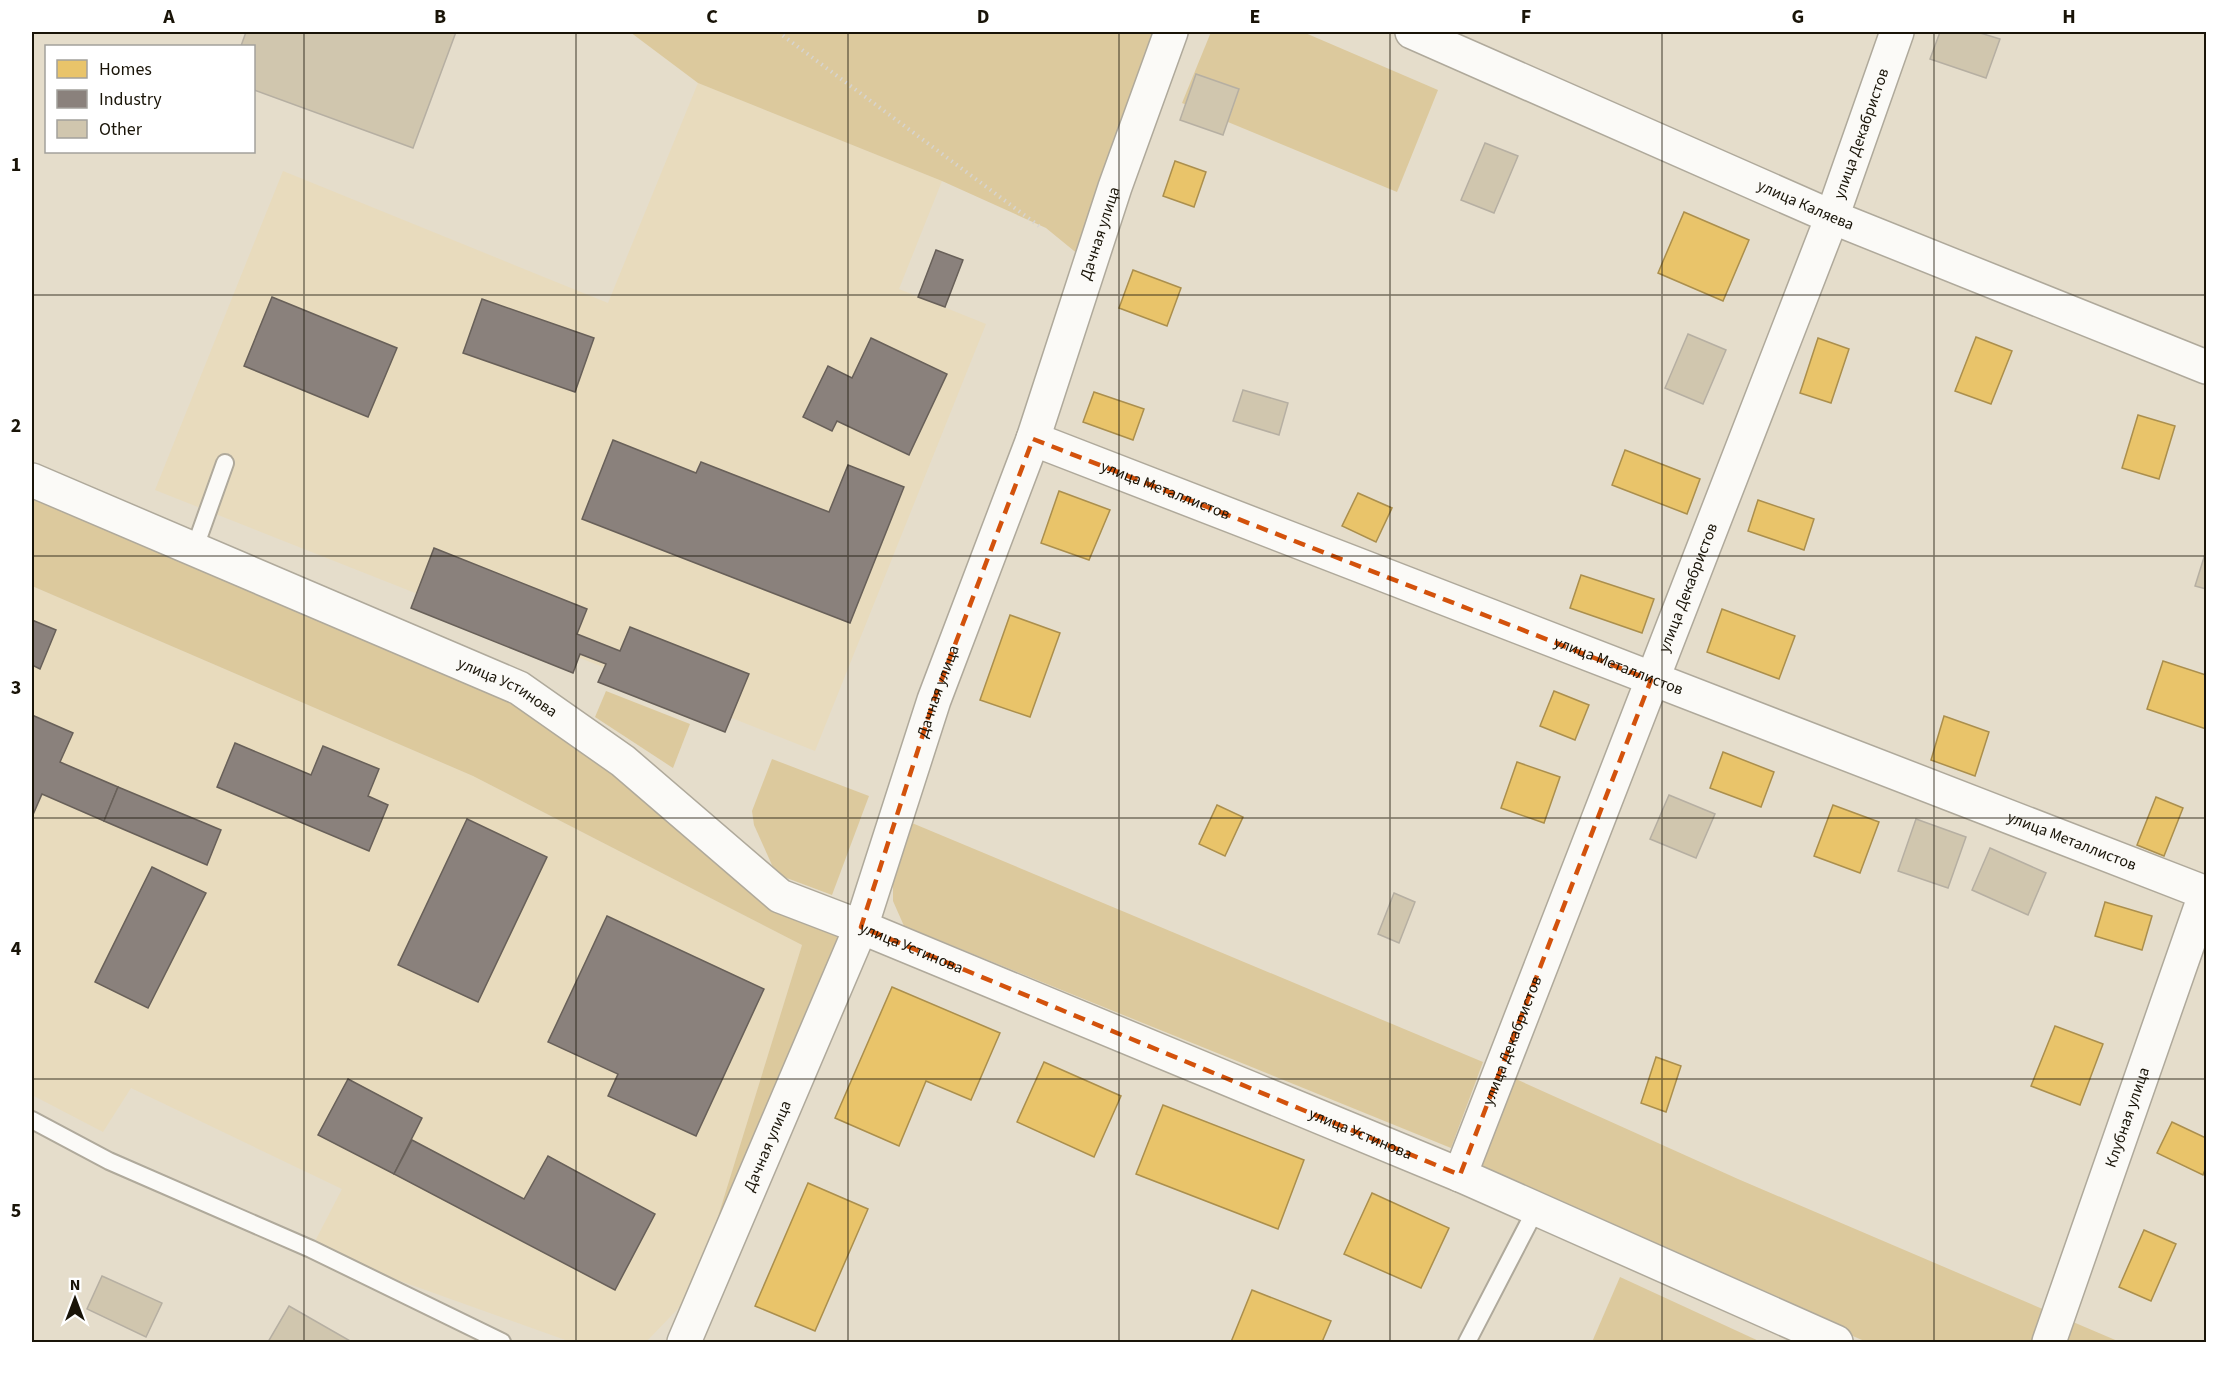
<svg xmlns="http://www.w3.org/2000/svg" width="2238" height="1374" viewBox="0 0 2238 1374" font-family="'Source Sans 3',sans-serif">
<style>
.built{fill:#e8dbbd}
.green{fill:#dcc99d}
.homes{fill:#e9c46a;stroke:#ab8f4d;stroke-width:1.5}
.industry{fill:#8a817c;stroke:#686059;stroke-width:1.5}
.building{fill:#d0c6ae;stroke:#b6afa2;stroke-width:1.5}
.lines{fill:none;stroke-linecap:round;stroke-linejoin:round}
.service-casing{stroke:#afa99b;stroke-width:20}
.minor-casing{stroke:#afa99b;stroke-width:36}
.tertiary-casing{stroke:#afa99b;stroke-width:36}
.path{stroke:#d7d4cf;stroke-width:4;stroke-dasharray:1.5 4.5;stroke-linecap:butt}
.service{stroke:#fbfaf7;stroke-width:16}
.minor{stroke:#fbfaf7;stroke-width:33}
.tertiary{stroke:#fbfaf7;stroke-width:33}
.marked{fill:none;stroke:#d3520c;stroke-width:4.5;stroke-dasharray:12 8;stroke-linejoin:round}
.grid{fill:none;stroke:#191408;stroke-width:1.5;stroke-opacity:0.55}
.labels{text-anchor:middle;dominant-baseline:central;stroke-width:6;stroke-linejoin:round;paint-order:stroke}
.street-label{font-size:16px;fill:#191408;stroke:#fff}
.neatline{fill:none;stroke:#191408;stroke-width:2}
.grid-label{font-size:20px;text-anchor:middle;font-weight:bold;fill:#191408}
</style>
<rect width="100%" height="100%" fill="#e5ddcb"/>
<!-- built -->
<g class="built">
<path d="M 698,83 L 942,181 L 899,289 L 986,324 L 815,751 L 155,490 L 283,171 L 608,303 Z"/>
<path d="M 32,586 L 473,776 L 802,945 L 695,1291 L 647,1341 L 640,1342 L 571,1342 L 311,1249 L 342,1189 L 131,1088 L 103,1132 L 32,1095 Z"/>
</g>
<!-- green -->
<g class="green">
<path d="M 630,32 L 1171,32 L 1090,264 L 1046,228 L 942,181 L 698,83 Z"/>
<path d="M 1211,32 L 1303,32 L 1438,90 L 1397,192 L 1182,103 Z"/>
<path d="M 32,480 L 519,688 L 852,930 L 695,1291 L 802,945 L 473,776 L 32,586 Z"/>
<path d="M 606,691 L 690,724 L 673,768 L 595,717 Z"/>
<path d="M 772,759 L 869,796 L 832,895 L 776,874 L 754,825 L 752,811 Z"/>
<path d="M 912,823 L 1483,1062 L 1451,1148 L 904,926 L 893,901 L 893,874 Z"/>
<path d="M 1507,1075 L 1738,1179 L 2120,1342 L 1867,1342 L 1630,1243 L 1471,1161 Z"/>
<path d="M 1620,1277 L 1761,1342 L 1592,1342 Z"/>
</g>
<!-- homes -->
<g class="homes">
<path d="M 1175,161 L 1206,172 L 1194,207 L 1163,196 Z"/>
<path d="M 1684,212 L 1749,240 L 1723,301 L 1658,273 Z"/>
<path d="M 1133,270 L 1181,288 L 1167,326 L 1119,308 Z"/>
<path d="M 1976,337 L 2012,351 L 1991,404 L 1955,391 Z"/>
<path d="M 1818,338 L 1849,349 L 1831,403 L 1800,393 Z"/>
<path d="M 1094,392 L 1144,409 L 1133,440 L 1083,422 Z"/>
<path d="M 2138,415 L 2175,426 L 2159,479 L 2122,468 Z"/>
<path d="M 1625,450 L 1700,479 L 1687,514 L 1612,485 Z"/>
<path d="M 1059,491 L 1110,510 L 1089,560 L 1041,543 Z"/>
<path d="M 1358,493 L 1392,508 L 1376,542 L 1342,526 Z"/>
<path d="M 1758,500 L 1814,519 L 1804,550 L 1748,531 Z"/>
<path d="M 1581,575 L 1654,599 L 1642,633 L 1570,608 Z"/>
<path d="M 1722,609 L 1795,636 L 1779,679 L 1707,652 Z"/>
<path d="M 1010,615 L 1060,633 L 1030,717 L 980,700 Z"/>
<path d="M 2163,661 L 2206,675 L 2206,729 L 2147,709 Z"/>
<path d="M 1554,691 L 1589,705 L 1575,740 L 1540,726 Z"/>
<path d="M 1944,716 L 1989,732 L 1975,776 L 1931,760 Z"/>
<path d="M 1723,752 L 1774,772 L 1761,807 L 1710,788 Z"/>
<path d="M 1517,762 L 1560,777 L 1544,823 L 1501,808 Z"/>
<path d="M 2156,797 L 2183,808 L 2164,856 L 2137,845 Z"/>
<path d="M 1217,805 L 1243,817 L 1225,856 L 1199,844 Z"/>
<path d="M 1833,805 L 1879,822 L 1860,873 L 1814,856 Z"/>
<path d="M 2105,902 L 2152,916 L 2142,950 L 2095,936 Z"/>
<path d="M 892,987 L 1000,1033 L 971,1100 L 926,1081 L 899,1146 L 835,1118 Z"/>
<path d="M 2055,1026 L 2103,1044 L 2080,1105 L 2031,1086 Z"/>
<path d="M 1656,1057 L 1681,1066 L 1666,1112 L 1641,1103 Z"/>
<path d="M 1044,1062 L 1121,1096 L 1094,1157 L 1017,1122 Z"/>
<path d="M 1163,1105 L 1304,1160 L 1278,1229 L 1136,1174 Z"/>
<path d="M 2172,1122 L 2206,1138 L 2206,1167 L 2203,1175 L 2157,1153 Z"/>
<path d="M 808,1183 L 868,1209 L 815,1331 L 755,1306 Z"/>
<path d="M 1372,1193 L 1449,1228 L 1421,1288 L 1344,1254 Z"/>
<path d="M 2144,1230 L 2176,1244 L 2151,1301 L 2119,1287 Z"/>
<path d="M 1252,1290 L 1331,1321 L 1322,1342 L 1231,1342 Z"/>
</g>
<!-- industry -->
<g class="industry">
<path d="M 936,250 L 963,260 L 945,307 L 918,297 Z"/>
<path d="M 272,297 L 397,348 L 368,417 L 244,366 Z"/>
<path d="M 482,299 L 594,338 L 575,392 L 463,353 Z"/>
<path d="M 871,338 L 947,374 L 909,455 L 837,421 L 832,431 L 803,417 L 828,366 L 852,378 Z"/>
<path d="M 613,440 L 696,473 L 701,462 L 829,512 L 848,465 L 904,487 L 850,623 L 582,519 Z"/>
<path d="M 434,548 L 587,609 L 577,634 L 620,651 L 630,627 L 749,674 L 725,732 L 598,682 L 606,664 L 580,654 L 573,673 L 411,608 Z"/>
<path d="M 32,620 L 56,630 L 40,669 L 32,665 Z"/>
<path d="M 32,715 L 73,733 L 60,762 L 118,787 L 104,821 L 42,794 L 32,817 Z"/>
<path d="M 235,743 L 311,775 L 323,746 L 379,769 L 368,796 L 388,805 L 369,851 L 217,787 Z"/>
<path d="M 118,787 L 221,830 L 207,865 L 104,821 Z"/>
<path d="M 467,819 L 547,857 L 478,1002 L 398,965 Z"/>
<path d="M 152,867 L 206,893 L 148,1008 L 95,982 Z"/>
<path d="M 607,916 L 764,989 L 696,1136 L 608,1096 L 618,1074 L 548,1042 Z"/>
<path d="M 348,1079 L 422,1118 L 394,1174 L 318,1135 Z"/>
<path d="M 412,1140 L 524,1199 L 548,1156 L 655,1214 L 615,1290 L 394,1174 Z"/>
</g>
<!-- building -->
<g class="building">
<path d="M 246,32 L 456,32 L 413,148 L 254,90 L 254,46 L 241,46 Z"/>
<path d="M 1940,32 L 1977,32 L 2000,39 L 1986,78 L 1930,59 Z"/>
<path d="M 1196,74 L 1239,89 L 1223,135 L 1180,120 Z"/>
<path d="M 1485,143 L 1518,156 L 1494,213 L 1461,200 Z"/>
<path d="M 1688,334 L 1726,350 L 1703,404 L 1665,388 Z"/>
<path d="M 1243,390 L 1288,403 L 1279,435 L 1233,421 Z"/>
<path d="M 2206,551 L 2206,589 L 2195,586 Z"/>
<path d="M 1669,795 L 1715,814 L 1696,858 L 1650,839 Z"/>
<path d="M 1916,819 L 1966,837 L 1948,888 L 1898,871 Z"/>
<path d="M 1990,848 L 2046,873 L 2028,915 L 1972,890 Z"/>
<path d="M 1394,893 L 1415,902 L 1399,943 L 1378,934 Z"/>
<path d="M 102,1276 L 162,1303 L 146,1337 L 87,1309 Z"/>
<path d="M 289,1306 L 352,1342 L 268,1342 Z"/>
</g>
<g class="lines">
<!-- service casing -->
<g class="service-casing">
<g id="service">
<path d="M 194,550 L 225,463"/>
<path d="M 32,1120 L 109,1161 L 311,1249 L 502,1342"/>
<path d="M 1467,1342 L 1536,1209"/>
</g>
</g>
<!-- minor casing -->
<g class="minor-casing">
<g id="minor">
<path id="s1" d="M 1033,439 L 2206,893"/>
<path id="s2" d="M 1460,1175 L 1832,217 L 1897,32"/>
<path id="s3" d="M 684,1342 L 861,927 L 934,700 L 1033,439 L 1115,187 L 1171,32"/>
<path id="s4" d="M 2049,1342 L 2206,892"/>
</g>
</g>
<!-- tertiary casing -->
<g class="tertiary-casing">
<g id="tertiary">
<path id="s5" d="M 1412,32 L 1832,217 L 2206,367"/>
<path id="s6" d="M 32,480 L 519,688 L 623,761 L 780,896 L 861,927 L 1460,1175 L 1836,1342"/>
</g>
</g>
<!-- path -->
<path class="path" d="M 778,32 L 1039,226"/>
<!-- service -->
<use href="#service" class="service"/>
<!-- minor -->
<use href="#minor" class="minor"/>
<!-- tertiary -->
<use href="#tertiary" class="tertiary"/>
</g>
<!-- marked area -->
<path class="marked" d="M 1033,439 L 1651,680 L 1460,1175 L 861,927 L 934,700 Z"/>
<!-- grid -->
<path class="grid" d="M 304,32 L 304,1342M 576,32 L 576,1342M 848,32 L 848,1342M 1119,32 L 1119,1342M 1390,32 L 1390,1342M 1662,32 L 1662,1342M 1934,32 L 1934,1342M 32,295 L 2206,295M 32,556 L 2206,556M 32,818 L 2206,818M 32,1079 L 2206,1079"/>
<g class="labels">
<!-- street labels -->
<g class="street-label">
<text stroke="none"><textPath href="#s2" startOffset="1116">улица Декабристов</textPath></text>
<text stroke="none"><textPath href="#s5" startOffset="430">улица Каляева</textPath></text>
<text stroke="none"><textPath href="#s3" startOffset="1185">Дачная улица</textPath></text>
<text stroke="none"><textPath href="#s1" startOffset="142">улица Металлистов</textPath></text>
<text stroke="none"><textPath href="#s2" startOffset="630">улица Декабристов</textPath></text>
<text stroke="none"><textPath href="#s1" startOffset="628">улица Металлистов</textPath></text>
<text stroke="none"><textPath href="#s6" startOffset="519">улица Устинова</textPath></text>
<text stroke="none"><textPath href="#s3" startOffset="699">Дачная улица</textPath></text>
<text stroke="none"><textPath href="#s1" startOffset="1114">улица Металлистов</textPath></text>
<text stroke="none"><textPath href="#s6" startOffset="1005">улица Устинова</textPath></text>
<text stroke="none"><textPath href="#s2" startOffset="144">улица Декабристов</textPath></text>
<text stroke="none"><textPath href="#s4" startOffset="238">Клубная улица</textPath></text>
<text stroke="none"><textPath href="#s6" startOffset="1491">улица Устинова</textPath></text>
<text stroke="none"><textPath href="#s3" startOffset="213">Дачная улица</textPath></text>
</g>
</g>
<!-- border -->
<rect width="2238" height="1374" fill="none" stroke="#ffffff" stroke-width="66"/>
<!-- legend -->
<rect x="45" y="45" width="210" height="108" fill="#ffffff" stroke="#a3a19c" stroke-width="1.5"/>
<rect x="57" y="60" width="30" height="18" fill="#e9c46a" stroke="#a3a19c" stroke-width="1.5"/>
<text x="99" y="75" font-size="18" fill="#191408">Homes</text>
<rect x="57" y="90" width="30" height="18" fill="#8a817c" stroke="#a3a19c" stroke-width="1.5"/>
<text x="99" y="105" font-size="18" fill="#191408">Industry</text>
<rect x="57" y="120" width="30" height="18" fill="#d0c6ae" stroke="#a3a19c" stroke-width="1.5"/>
<text x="99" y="135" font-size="18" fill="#191408">Other</text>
<!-- north arrow -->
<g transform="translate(75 1299)" stroke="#ffffff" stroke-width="4.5" paint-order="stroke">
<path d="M0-4.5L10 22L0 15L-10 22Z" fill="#191408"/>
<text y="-9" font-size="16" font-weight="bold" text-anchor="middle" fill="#191408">N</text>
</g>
<rect x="33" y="33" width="2172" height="1308" class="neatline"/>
<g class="grid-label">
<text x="169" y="23">A</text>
<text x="440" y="23">B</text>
<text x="712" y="23">C</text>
<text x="983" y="23">D</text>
<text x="1255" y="23">E</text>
<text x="1526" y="23">F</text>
<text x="1798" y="23">G</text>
<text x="2069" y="23">H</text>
<text x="16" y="171">1</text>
<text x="16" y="432">2</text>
<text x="16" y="694">3</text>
<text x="16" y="955">4</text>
<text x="16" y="1217">5</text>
</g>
</svg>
